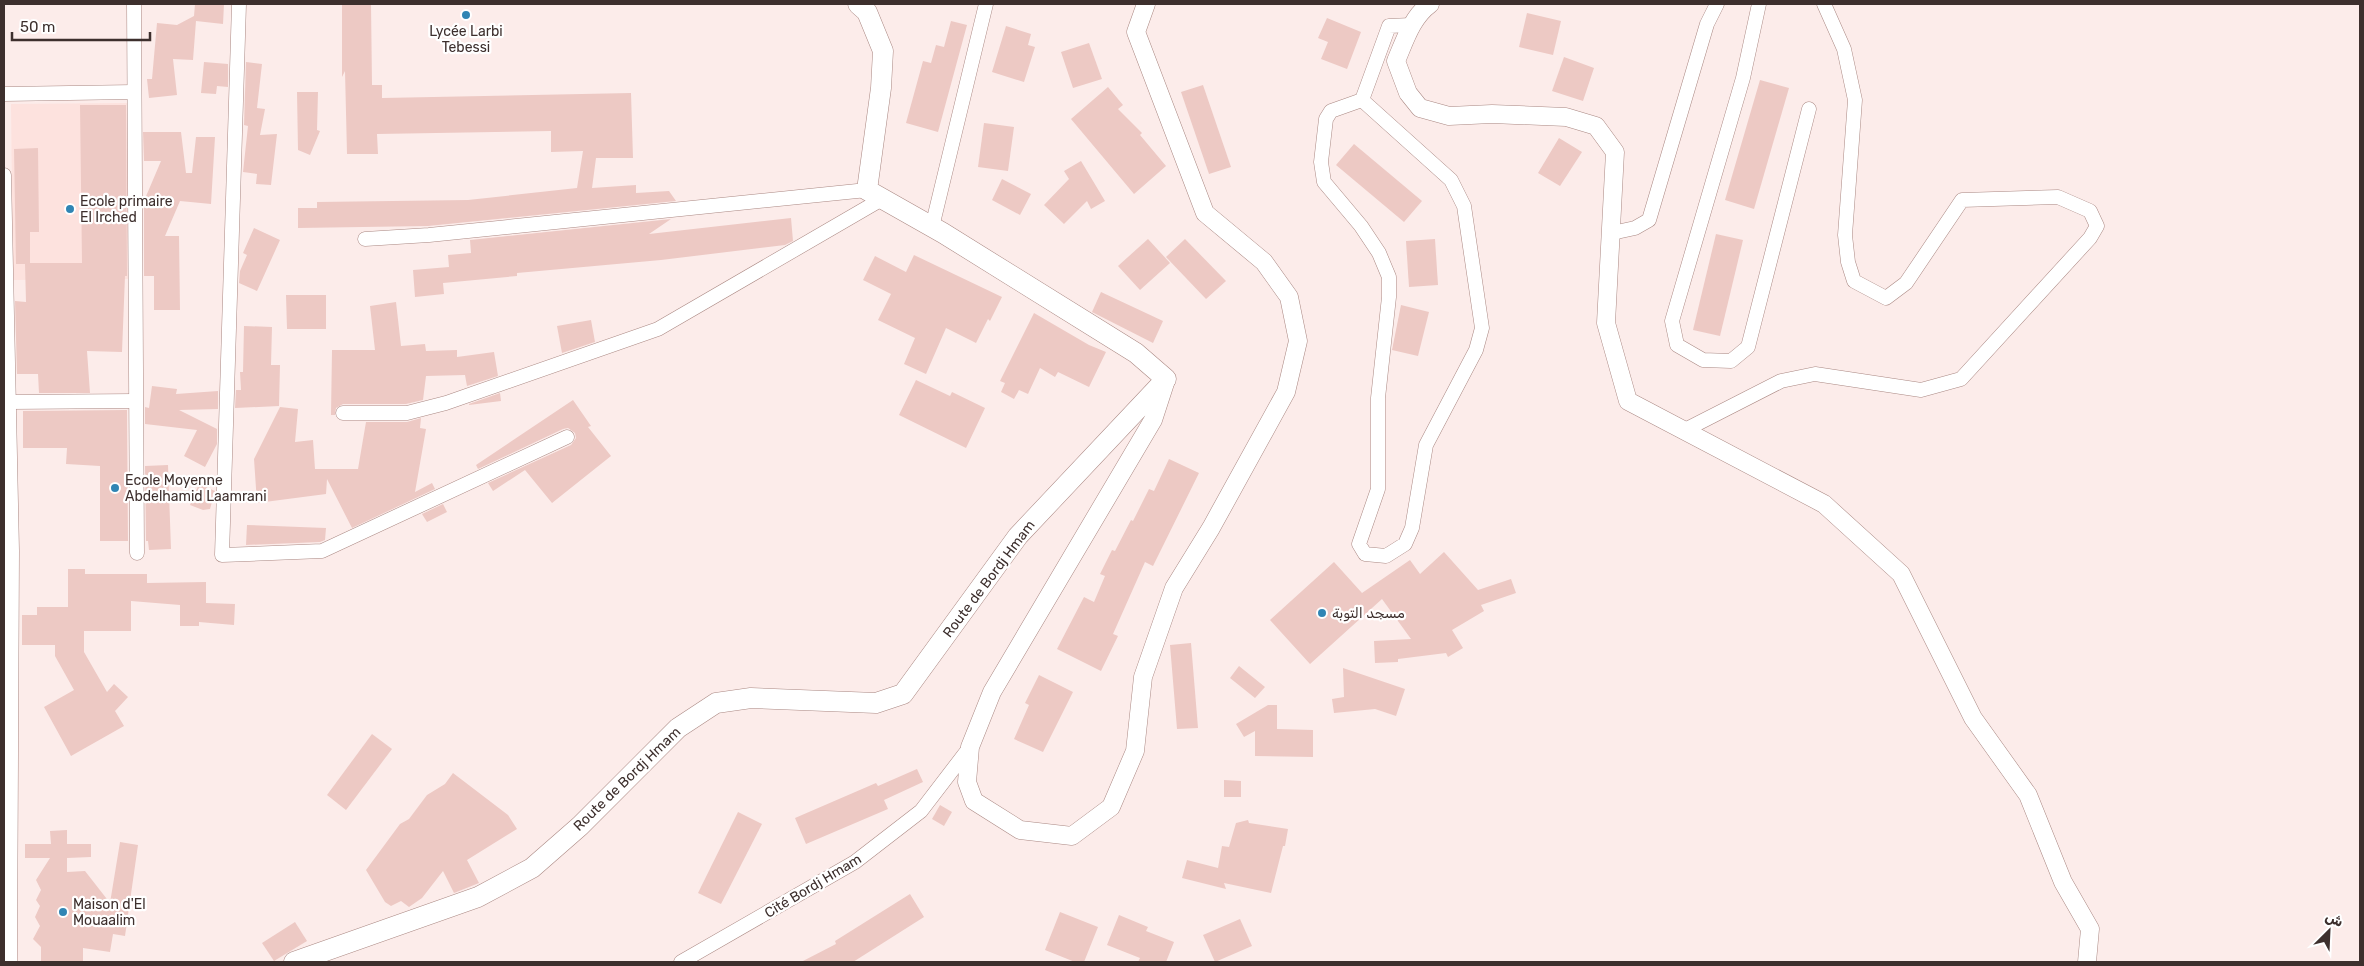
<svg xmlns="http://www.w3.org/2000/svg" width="2364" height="966" viewBox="0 0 2364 966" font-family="Rubik,Vazirmatn,sans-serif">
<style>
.built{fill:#fde2de}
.building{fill:#edc9c4}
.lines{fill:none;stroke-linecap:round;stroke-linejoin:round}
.minor-casing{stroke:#aa8883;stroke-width:15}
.tertiary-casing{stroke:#aa8883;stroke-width:19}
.secondary-casing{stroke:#aa8883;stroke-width:21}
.minor{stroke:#fff;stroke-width:14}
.tertiary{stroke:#fff;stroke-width:18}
.secondary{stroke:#fff;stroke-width:20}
.poi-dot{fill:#3085b4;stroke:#fff;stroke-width:2}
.labels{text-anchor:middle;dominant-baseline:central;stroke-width:4.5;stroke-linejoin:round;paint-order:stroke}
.poi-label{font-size:14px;fill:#3d2f2d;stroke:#fff;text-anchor:start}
.street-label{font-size:14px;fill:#3d2f2d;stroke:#fff}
</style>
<rect width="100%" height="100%" fill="#fcecea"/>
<!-- built -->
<path class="built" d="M 127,103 L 130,279 L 13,280 L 11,104 Z"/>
<!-- building -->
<g class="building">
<path d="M 195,4 L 224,4 L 223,24 L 196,21 L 193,60 L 173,59 L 177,95 L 149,98 L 147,79 L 152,79 L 157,23 L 177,25 L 194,16 Z"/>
<path d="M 342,4 L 371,4 L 372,85 L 382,85 L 382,98 L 631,93 L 633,158 L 596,158 L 592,188 L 636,185 L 636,193 L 669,191 L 676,201 L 428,226 L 298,228 L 298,208 L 317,208 L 317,202 L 468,200 L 577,188 L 583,151 L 551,152 L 551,131 L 377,134 L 378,154 L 347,154 L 345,71 L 342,77 Z"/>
<path d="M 1527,13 L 1561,21 L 1553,55 L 1519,47 Z"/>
<path d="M 1327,18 L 1361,32 L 1347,69 L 1321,59 L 1328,42 L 1318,38 Z"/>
<path d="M 951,21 L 967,25 L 938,132 L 906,123 L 923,61 L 931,63 L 936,45 L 944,47 Z"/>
<path d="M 1006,26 L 1031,34 L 1028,45 L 1035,47 L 1024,82 L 992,72 Z"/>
<path d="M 1089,43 L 1102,79 L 1073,88 L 1061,52 Z"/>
<path d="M 1564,57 L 1594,68 L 1583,101 L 1552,91 Z"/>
<path d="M 204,62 L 228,64 L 228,87 L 217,86 L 216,94 L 201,93 Z"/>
<path d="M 246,62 L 262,64 L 257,108 L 265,109 L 260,135 L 277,134 L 271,185 L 256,184 L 257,174 L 243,172 L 248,126 L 244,125 Z"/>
<path d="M 1760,80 L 1789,88 L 1754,209 L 1725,200 Z"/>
<path d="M 1203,85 L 1231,167 L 1209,174 L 1181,92 Z"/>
<path d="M 1108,87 L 1123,105 L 1118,109 L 1142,133 L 1140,135 L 1166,166 L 1134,194 L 1071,119 Z"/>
<path d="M 297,92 L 318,92 L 317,130 L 320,131 L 310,155 L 298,150 Z"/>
<path d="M 80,105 L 126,105 L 127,276 L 125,276 L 122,352 L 87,351 L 90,393 L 39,393 L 38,374 L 17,374 L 15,301 L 26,302 L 25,264 L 16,264 L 14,149 L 38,148 L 39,232 L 30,232 L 30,263 L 82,263 Z"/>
<path d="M 984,123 L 1014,127 L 1008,171 L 978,167 Z"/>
<path d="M 143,132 L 181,132 L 186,173 L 192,173 L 196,137 L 215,137 L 211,204 L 180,201 L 165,236 L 179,236 L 180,310 L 154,310 L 154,276 L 144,276 L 144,201 L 161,161 L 144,161 Z"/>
<path d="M 1559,138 L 1582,152 L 1560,186 L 1538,173 Z"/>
<path d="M 1354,144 L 1422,201 L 1404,222 L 1336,165 Z"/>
<path d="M 1081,161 L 1105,201 L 1091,209 L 1087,201 L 1064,224 L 1044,205 L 1069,179 L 1064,171 Z"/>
<path d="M 1002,179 L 1031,194 L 1020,215 L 992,200 Z"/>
<path d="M 791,218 L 793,241 L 785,245 L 661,260 L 517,273 L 517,276 L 443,283 L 444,294 L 415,297 L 413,270 L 449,267 L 448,255 L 471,253 L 470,240 L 671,219 L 649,234 Z"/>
<path d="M 254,228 L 280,240 L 257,291 L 239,283 L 240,271 L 247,255 L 243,253 Z"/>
<path d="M 1716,234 L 1743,240 L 1720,336 L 1693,330 Z"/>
<path d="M 1148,239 L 1170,263 L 1140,290 L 1118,266 Z"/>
<path d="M 1185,239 L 1226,281 L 1206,299 L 1166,257 Z"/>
<path d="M 1435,239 L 1438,285 L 1409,287 L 1406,241 Z"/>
<path d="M 914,255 L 1002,297 L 990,321 L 988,319 L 976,343 L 946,328 L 926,374 L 904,364 L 915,338 L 878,320 L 891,294 L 863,280 L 875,256 L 906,272 Z"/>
<path d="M 1101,292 L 1163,321 L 1153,343 L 1092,312 Z"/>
<path d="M 286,295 L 326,295 L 326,329 L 287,329 Z"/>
<path d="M 396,302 L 401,346 L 425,344 L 426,351 L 457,350 L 457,357 L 494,352 L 498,376 L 467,386 L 465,375 L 426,376 L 423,400 L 406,404 L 343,404 L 336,408 L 335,415 L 331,415 L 332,350 L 375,350 L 370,306 Z"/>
<path d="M 1401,305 L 1429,312 L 1418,356 L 1392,350 Z"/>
<path d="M 1034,313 L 1089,345 L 1106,352 L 1089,387 L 1058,372 L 1055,377 L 1040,368 L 1028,394 L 1019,390 L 1014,399 L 1001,392 L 1005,383 L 1000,381 Z"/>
<path d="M 591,320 L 595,342 L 562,353 L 557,326 Z"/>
<path d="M 244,326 L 272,327 L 271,365 L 280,365 L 279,406 L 235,408 L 236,390 L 241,390 L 240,372 L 243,372 Z"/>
<path d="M 916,380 L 950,396 L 952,392 L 985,408 L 966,448 L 899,415 Z"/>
<path d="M 152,386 L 177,389 L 176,394 L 218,391 L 218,409 L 179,410 L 217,429 L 217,444 L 205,467 L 184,456 L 197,430 L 145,424 L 145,407 L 149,408 Z"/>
<path d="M 500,393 L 501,401 L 469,405 L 469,404 Z"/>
<path d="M 573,400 L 591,426 L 588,427 L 611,456 L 552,503 L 525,470 L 493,491 L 488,483 L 571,445 L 576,438 L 575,433 L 568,428 L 563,429 L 478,469 L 476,465 Z"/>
<path d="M 280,407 L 298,409 L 295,442 L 313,440 L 315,469 L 358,469 L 366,422 L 407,422 L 421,418 L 420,428 L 426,429 L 415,492 L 432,483 L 435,489 L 352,528 L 327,479 L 326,494 L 257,503 L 254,459 Z"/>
<path d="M 127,410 L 128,541 L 100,541 L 100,466 L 66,464 L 67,448 L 23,448 L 23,411 Z"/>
<path d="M 1169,459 L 1199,473 L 1153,566 L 1145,562 L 1113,634 L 1118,636 L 1101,671 L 1057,649 L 1084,597 L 1094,602 L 1105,576 L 1100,574 L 1112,550 L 1115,551 L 1131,520 L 1133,521 L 1149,489 L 1154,491 Z"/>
<path d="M 168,465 L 171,549 L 149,550 L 148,541 L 146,541 L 145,466 Z"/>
<path d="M 199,484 L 215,491 L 210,509 L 203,510 L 190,505 Z"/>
<path d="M 443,504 L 447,512 L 427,522 L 422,514 Z"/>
<path d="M 247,525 L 326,528 L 325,540 L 320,542 L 246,545 Z"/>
<path d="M 1444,552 L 1478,590 L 1511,579 L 1516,593 L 1481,605 L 1484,611 L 1452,630 L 1463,648 L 1448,657 L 1446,653 L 1398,659 L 1398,662 L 1375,663 L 1374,641 L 1411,639 L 1382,599 L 1310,664 L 1270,620 L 1334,562 L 1362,593 L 1410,560 L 1420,574 Z"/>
<path d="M 68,569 L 85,569 L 85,574 L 147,574 L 147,583 L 206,582 L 206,603 L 235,604 L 234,625 L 199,622 L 199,626 L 180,626 L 180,605 L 131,601 L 131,631 L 84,631 L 84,652 L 107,692 L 114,684 L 128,697 L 115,711 L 124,726 L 71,756 L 44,707 L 74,690 L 55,656 L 55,645 L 22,645 L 22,615 L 37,615 L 37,607 L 68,607 Z"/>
<path d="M 1191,643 L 1198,728 L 1177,729 L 1170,645 Z"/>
<path d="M 1239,666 L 1265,687 L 1255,698 L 1230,678 Z"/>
<path d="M 1343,668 L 1405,689 L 1396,716 L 1375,709 L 1334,713 L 1332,699 L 1344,697 Z"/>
<path d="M 1039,675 L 1073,692 L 1043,752 L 1014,739 L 1029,705 L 1025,703 Z"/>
<path d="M 1268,705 L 1277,705 L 1277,729 L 1313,730 L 1313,757 L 1255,756 L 1255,731 L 1244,737 L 1236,724 Z"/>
<path d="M 372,734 L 392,749 L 346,810 L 327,795 Z"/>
<path d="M 917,769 L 923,782 L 884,800 L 888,809 L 806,844 L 795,818 L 876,783 L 878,786 Z"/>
<path d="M 453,773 L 508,815 L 517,829 L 467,860 L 479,883 L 454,893 L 443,871 L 422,898 L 409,907 L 401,901 L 391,906 L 385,902 L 366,870 L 400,824 L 409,819 L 427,795 L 445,784 Z"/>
<path d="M 1224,780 L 1241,781 L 1241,797 L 1224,797 Z"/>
<path d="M 940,805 L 952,812 L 944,826 L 932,819 Z"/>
<path d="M 738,812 L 762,824 L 721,904 L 698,893 Z"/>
<path d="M 1248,820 L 1249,823 L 1288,829 L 1285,846 L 1283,846 L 1271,893 L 1224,883 L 1226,889 L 1182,878 L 1187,860 L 1218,868 L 1222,846 L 1229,847 L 1236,823 Z"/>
<path d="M 67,830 L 67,844 L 91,844 L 91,857 L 67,858 L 67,872 L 85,871 L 110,903 L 120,842 L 138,845 L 125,936 L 113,934 L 110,952 L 83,948 L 83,962 L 41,962 L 41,947 L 33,939 L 40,926 L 35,917 L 40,906 L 36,900 L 41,890 L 36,880 L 50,858 L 25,858 L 25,844 L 51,844 L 50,831 Z"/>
<path d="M 910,894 L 924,917 L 853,962 L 801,962 L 836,944 L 835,941 Z"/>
<path d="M 1060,912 L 1098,927 L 1084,962 L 1075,962 L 1045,950 Z"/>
<path d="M 1119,915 L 1148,927 L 1146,931 L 1174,942 L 1166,962 L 1138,962 L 1140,958 L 1107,945 Z"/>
<path d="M 1240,919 L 1252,946 L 1215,962 L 1203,935 Z"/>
<path d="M 295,922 L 307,941 L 274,961 L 262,943 Z"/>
</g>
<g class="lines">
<!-- minor casing -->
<g class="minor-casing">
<g id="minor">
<path d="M 134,4 L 137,553"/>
<path d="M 239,4 L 222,555 L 322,551 L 567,437"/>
<path d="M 1759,4 L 1743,78 L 1672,321 L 1677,345 L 1703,360 L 1731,361 L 1748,347 L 1809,109"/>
<path d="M 4,94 L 134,92"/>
<path d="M 1362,100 L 1331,111 L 1326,119 L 1321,162 L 1324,182 L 1361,226 L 1379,253 L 1389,277 L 1389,297 L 1378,398 L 1378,489 L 1359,544 L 1365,554 L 1386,556 L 1405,544 L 1412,528 L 1426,445 L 1476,350 L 1482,328 L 1464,206 L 1451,180 L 1362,100 L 1389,26 L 1411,25"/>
<path d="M 4,175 L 12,551 L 10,962"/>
<path d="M 932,227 L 986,4"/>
<path d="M 1612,233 L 1635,228 L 1649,220 L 1707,24 L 1717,4"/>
<path d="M 365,239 L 429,235 L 867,190"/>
<path d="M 10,402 L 135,401"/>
<path d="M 343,413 L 407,413 L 446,403 L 658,329 L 882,199"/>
<path d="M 1683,431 L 1781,381 L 1815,374 L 1921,390 L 1961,379 L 2090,238 L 2097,226 L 2090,211 L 2058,197 L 1962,200 L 1906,283 L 1886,298 L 1854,281 L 1848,262 L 1845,235 L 1855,100 L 1844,49 L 1824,4"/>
<path d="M 681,962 L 855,862 L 921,811 L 970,747"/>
</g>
</g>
<!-- tertiary casing -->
<g class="tertiary-casing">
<g id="tertiary">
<path d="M 1146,4 L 1136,32 L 1205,213 L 1264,262 L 1289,297 L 1298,341 L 1286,392 L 1211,528 L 1174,588 L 1143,677 L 1135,751 L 1111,807 L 1072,836 L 1020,830 L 974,801 L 967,782 L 970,747 L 992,692 L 1153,420 L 1166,380"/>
<path d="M 1430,4 C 1412,17 1405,40 1396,61 L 1408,93 L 1420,108 L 1449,116 L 1492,114 L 1566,117 L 1596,126 L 1615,152 L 1606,323 L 1628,401 L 1824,504 L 1901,574 L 1973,718 L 2028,795 L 2063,882 L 2090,929 L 2087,962"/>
</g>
</g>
<!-- secondary casing -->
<g class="secondary-casing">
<path id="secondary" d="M 294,962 L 478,897 L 532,868 L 580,826 L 678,728 L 716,703 L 751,698 L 876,703 L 903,694 L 1018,536 L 1166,379 L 1136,353 L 943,233 L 867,190 L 881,88 L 883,51 L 867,12 L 858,4"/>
</g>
<!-- minor -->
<use href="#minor" class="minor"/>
<!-- tertiary -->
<use href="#tertiary" class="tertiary"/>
<!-- secondary -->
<use href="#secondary" class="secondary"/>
</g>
<!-- markers -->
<g class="poi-dot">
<circle cx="466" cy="15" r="5"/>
<circle cx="70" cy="209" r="5"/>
<circle cx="115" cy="488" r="5"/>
<circle cx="1322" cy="613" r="5"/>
<circle cx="63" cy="912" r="5"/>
</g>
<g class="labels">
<!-- poi labels -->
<g class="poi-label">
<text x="466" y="31" text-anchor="middle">Lycée Larbi<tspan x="466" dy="16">Tebessi</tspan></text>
<text x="80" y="201">Ecole primaire<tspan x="80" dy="16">El Irched</tspan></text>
<text x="125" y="480">Ecole Moyenne<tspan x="125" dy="16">Abdelhamid Laamrani</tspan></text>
<text x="1332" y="613">مسجد التوبة</text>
<text x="73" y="904">Maison d'El<tspan x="73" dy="16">Mouaalim</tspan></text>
</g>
<!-- street labels -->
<g class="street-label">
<text transform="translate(989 579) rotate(-53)">Route de Bordj Hmam</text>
<text transform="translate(627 779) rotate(-44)">Route de Bordj Hmam</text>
<text transform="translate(813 886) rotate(-31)">Cité Bordj Hmam</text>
</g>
</g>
<!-- border -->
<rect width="2364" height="966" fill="none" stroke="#3d2f2d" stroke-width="10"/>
<!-- north arrow -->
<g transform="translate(2329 931) rotate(24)" stroke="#ffffff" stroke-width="4" paint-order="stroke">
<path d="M0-4L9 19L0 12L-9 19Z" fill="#3d2f2d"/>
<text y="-8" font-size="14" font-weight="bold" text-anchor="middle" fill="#3d2f2d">ش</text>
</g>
<!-- scale -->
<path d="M12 32v8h138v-8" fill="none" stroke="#3d2f2d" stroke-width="2.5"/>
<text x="20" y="32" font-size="15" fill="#3d2f2d" stroke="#ffffff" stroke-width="4" paint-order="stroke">50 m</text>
</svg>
